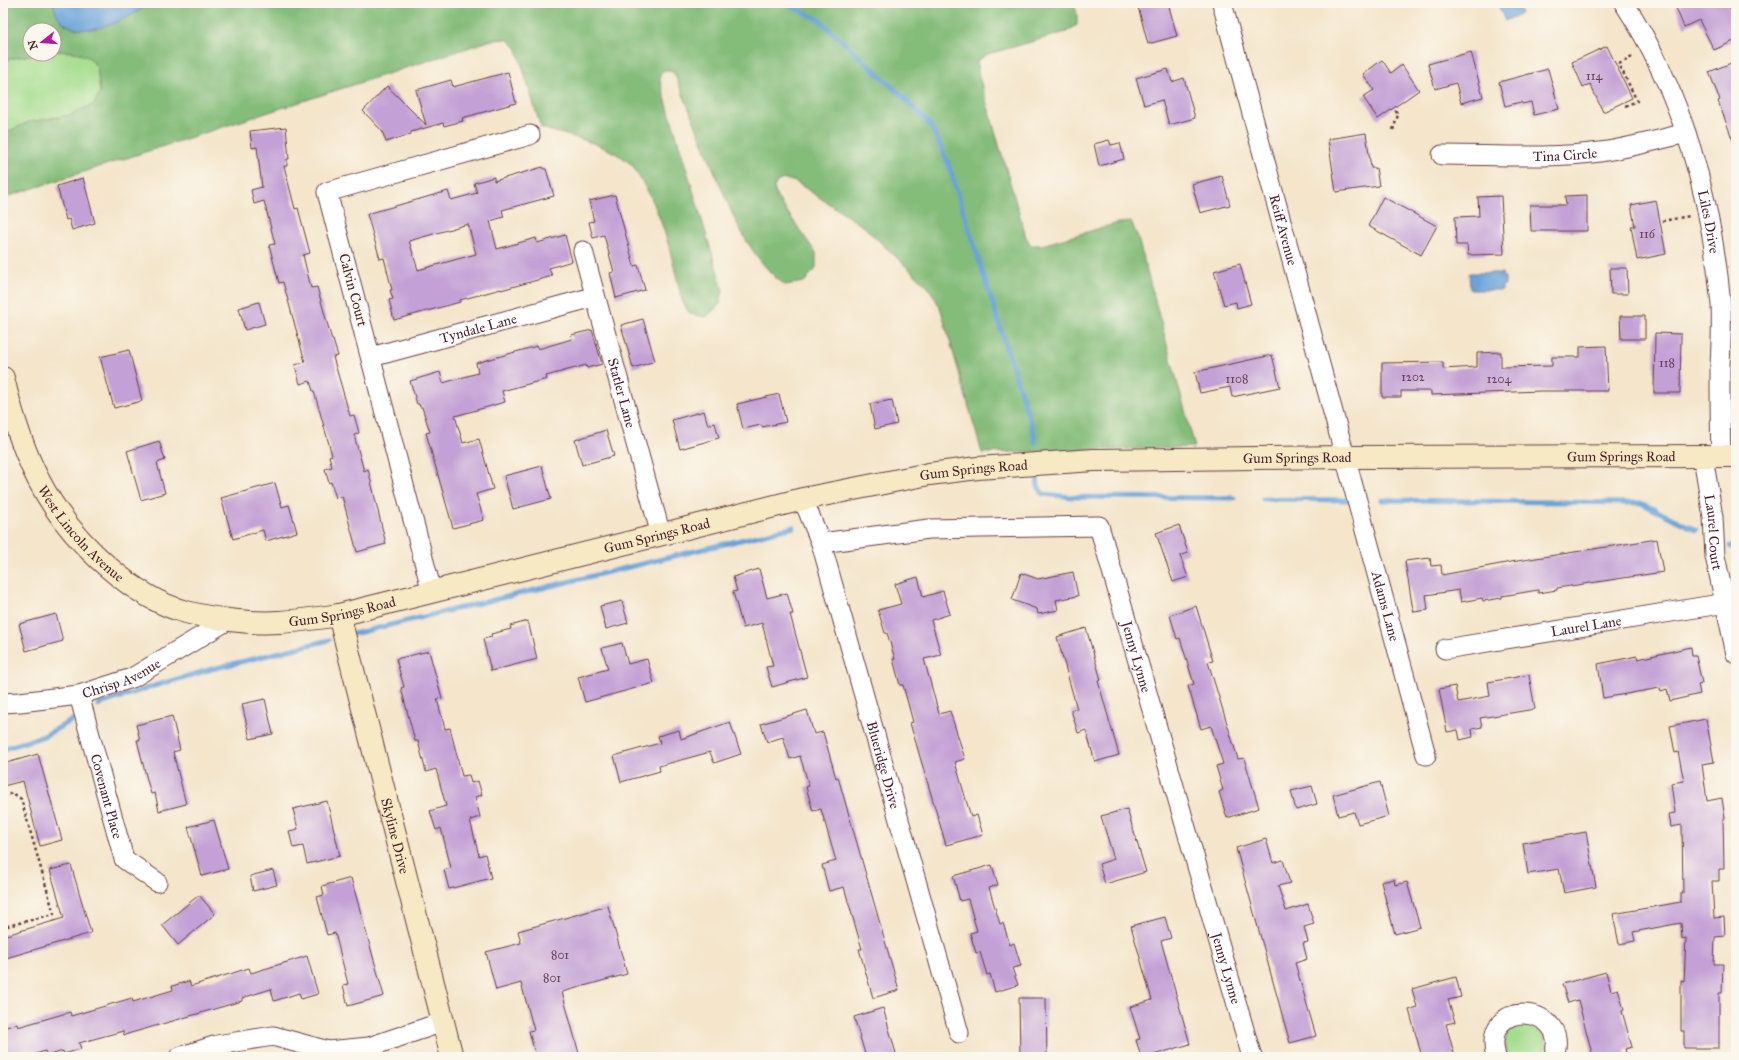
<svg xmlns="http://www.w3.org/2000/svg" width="1739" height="1060" viewBox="0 0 1739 1060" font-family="'IM FELL Great Primer',serif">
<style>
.green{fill:#a5dd8e;stroke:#787e5c}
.forest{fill:#84bc79;stroke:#676e52}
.water{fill:#69a3d9;stroke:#5a6182}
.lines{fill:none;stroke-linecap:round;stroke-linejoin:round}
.stream{stroke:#69a3d9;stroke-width:5}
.building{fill:#c3a0d5;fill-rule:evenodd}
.street-casing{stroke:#643d43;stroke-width:21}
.secondary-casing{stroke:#643d43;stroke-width:24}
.path{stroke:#643d43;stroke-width:2.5;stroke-dasharray:3 3;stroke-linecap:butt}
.street{stroke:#fff;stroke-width:19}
.secondary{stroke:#f6e9c3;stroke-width:22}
.labels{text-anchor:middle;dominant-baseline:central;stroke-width:3;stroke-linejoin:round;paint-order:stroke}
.number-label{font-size:12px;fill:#683f56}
.street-label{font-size:14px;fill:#4a1f2b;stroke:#fbf7ec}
</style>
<rect width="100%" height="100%" fill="#fbf7ec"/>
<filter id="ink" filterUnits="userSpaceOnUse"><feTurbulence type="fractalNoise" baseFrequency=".025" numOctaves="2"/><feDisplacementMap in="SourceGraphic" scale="8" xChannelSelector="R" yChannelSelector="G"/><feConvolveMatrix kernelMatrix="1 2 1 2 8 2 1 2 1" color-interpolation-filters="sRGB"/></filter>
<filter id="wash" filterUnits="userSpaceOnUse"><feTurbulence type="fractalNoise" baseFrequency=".012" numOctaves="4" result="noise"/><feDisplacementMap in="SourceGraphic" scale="16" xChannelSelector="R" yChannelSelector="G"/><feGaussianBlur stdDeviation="0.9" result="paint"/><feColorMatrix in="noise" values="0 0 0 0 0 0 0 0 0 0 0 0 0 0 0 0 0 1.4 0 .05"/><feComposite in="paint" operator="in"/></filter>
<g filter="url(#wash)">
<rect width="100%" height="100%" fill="#f4e5cb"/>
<!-- green -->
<g class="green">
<path d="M 54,51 L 76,52 L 90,58 L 97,67 L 100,93 L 94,104 L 71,115 L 29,122 L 3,134 L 3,61 C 18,54 37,54 54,54 Z"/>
<path d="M 1523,1024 C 1541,1024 1552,1040 1542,1057 L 1509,1057 C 1501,1042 1506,1029 1523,1024 Z"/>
</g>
<!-- forest -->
<path class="forest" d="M 3,3 L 53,3 L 54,7 L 89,29 L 127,17 L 151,3 L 1074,3 L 1077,14 L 1077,25 L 1066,32 L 988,54 L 977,61 L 978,73 L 1026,237 L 1031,245 L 1042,245 L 1118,223 L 1131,222 L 1137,235 L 1195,447 L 982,453 L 941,310 L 934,296 L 927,286 L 864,227 L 796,182 L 785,179 L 778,181 L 774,187 L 776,196 L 816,253 L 816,268 L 804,282 L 785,285 C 746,256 729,206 711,163 C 699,134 687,104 675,75 L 671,70 L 664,70 L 660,74 L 660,81 L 723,290 L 720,304 L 706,317 L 690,314 L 683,303 C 672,260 664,214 639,177 C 637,173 634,167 631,164 C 608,144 569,136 541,128 L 517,49 L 507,39 L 492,40 L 3,198 L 3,134 L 29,122 L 71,115 L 94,104 L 100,92 L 97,67 L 90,58 L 76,52 L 54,51 L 54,30 L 30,30 L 30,54 L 38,54 L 9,59 L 3,61 Z"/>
<!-- water -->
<g class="water">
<path d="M 53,3 L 151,3 C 127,21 62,52 53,3 Z"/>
<path d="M 1497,3 L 1517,3 L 1522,13 L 1505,21 Z"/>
<path d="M 1469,273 L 1502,273 L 1503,277 L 1505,277 L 1505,285 L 1502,285 L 1502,290 L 1470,290 Z"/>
</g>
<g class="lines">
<!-- stream -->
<g class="stream">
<path d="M 784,3 L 818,19 L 900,94 L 931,126 L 948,163 L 1034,434 L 1035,443"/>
<path d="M 1037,474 L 1038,486 L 1043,494 L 1072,497 L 1234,498"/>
<path d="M 1263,499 L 1352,500"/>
<path d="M 1382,500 L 1641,503 L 1696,530"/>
<path d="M 1730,546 L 1736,549"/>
<path d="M 353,634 L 794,527"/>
<path d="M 98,705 L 154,686 L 212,669 L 329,640"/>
<path d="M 3,749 L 44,736 L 76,718"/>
</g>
</g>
<g id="blocks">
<!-- building -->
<g class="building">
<path d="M 1137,3 L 1168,3 L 1177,36 L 1148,44 Z"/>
<path d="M 1685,3 L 1727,3 L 1736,22 L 1736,40 L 1714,50 L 1699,20 L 1684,27 L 1676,8 Z"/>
<path d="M 1607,46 L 1632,98 L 1603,112 L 1590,84 L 1583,87 L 1572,62 Z"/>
<path d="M 1471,52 L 1483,97 L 1461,103 L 1456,83 L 1435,89 L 1428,64 Z"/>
<path d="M 1382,60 L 1391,73 L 1402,65 L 1419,90 L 1378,119 L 1363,97 L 1374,90 L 1363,74 Z"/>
<path d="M 1731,63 L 1736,76 L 1735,146 L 1718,101 L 1720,100 L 1709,72 Z"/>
<path d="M 1168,69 L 1172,82 L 1184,78 L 1195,118 L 1169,125 L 1162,100 L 1144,105 L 1136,78 Z"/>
<path d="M 1548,69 L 1559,109 L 1534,115 L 1531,102 L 1522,104 L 1521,102 L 1505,106 L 1499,82 Z"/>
<path d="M 508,72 L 516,103 L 462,118 L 463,121 L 444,126 L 443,123 L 411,132 L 411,134 L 386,142 L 382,131 L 363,111 L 387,86 L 426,125 L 416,90 L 451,80 L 453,87 Z"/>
<path d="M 286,127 L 289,159 L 287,159 L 287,166 L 284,166 L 295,209 L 298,208 L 310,253 L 303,255 L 311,288 L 317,287 L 332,340 L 333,340 L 338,356 L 333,357 L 350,416 L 354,415 L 359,433 L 354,435 L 364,471 L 368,469 L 385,540 L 386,544 L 357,552 L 342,496 L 336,498 L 331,482 L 329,483 L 325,469 L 332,467 L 329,456 L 332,455 L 314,391 L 313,391 L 310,381 L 300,384 L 295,365 L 305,362 L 283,282 L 279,283 L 269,245 L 275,244 L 264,201 L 254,204 L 251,190 L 262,187 L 257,147 L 252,148 L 250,131 Z"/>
<path d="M 1366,133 L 1371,168 L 1376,168 L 1379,186 L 1336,192 L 1328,139 Z"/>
<path d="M 1109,140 L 1111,145 L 1120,143 L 1124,159 L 1099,166 L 1094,144 Z"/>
<path d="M 543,167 L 544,169 L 546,169 L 554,196 L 502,210 L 504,217 L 490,221 L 497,249 L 536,238 L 537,243 L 565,235 L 572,261 L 549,268 L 552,276 L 501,290 L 501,289 L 460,300 L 460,302 L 394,320 L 389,300 L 393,299 L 390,290 L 392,290 L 384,258 L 380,259 L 367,214 L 448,191 L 451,200 L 477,193 L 474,183 L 494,177 L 494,181 ZM 468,224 L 476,254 L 418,270 L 409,241 Z"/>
<path d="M 1222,176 L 1230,205 L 1200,213 L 1192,184 Z"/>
<path d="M 83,178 L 95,223 L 72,230 L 69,219 L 66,220 L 57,186 Z"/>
<path d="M 615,195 L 634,266 L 638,265 L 645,290 L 616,298 L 610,273 L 614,272 L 604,235 L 593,238 L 589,222 L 594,221 L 589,201 Z"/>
<path d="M 1587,195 L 1587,231 L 1531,231 L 1530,205 L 1566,205 L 1565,196 Z"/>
<path d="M 1501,196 L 1504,254 L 1468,255 L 1467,245 L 1456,245 L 1455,217 L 1479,216 L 1478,197 Z"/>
<path d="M 1383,197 L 1437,226 L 1421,255 L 1368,226 Z"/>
<path d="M 1656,200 L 1666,254 L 1637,260 L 1631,226 L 1635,226 L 1631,205 Z"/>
<path d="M 1240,264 L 1251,304 L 1237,308 L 1236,302 L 1224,305 L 1214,271 Z"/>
<path d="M 1610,268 L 1627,268 L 1628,294 L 1611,294 Z"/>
<path d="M 259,302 L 265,324 L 245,330 L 239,308 Z"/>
<path d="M 1620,316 L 1645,316 L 1645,339 L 1621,339 Z"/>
<path d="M 643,319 L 655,361 L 633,368 L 621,325 Z"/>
<path d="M 592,330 L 602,364 L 587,368 L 586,365 L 546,376 L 547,379 L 502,391 L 505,402 L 455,416 L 463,443 L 479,439 L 493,489 L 476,494 L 484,520 L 453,528 L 426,433 L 430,432 L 422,407 L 420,407 L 419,404 L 417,404 L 410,381 L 440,372 L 443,383 L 478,373 L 476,363 L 537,346 L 538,349 L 572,339 L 571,335 Z"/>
<path d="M 1655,333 L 1681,334 L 1680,393 L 1654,393 Z"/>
<path d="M 1606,346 L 1608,391 L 1541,391 L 1431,395 L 1431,391 L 1401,391 L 1401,397 L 1382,397 L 1382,363 L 1443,362 L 1443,369 L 1477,367 L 1477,353 L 1501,352 L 1501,367 L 1552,366 L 1552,357 L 1580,357 L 1580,347 Z"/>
<path d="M 129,350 L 142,401 L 114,408 L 100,357 Z"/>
<path d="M 1272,355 L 1280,387 L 1232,397 L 1230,387 L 1200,393 L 1195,372 Z"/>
<path d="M 779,394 L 786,422 L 762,427 L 761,425 L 743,429 L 737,404 Z"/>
<path d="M 892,400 L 897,424 L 875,429 L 870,404 Z"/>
<path d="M 704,411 L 708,425 L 715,423 L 719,438 L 680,449 L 672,420 Z"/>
<path d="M 606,430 L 614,456 L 582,465 L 575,440 Z"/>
<path d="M 159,441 L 165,460 L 157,463 L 165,493 L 141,500 L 127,451 Z"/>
<path d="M 542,466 L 551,499 L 513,509 L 504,476 Z"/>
<path d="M 275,483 L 282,507 L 289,505 L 297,532 L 266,541 L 263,530 L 233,539 L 221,498 Z"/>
<path d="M 1179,525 L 1188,553 L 1180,556 L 1188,577 L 1173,582 L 1156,533 Z"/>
<path d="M 1657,539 L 1663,572 L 1557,588 L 1557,590 L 1538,593 L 1538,590 L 1502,596 L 1502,598 L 1483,601 L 1482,598 L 1461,602 L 1459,590 L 1426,595 L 1428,610 L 1414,612 L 1412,604 L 1405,561 L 1430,558 L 1431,566 L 1441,565 L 1442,575 L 1511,562 Z"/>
<path d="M 759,569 L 767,598 L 787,593 L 793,614 L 790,614 L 807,677 L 772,687 L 766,667 L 773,666 L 762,623 L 743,628 L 733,592 L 737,591 L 733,577 Z"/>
<path d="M 1073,572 L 1078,596 L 1056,600 L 1058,610 L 1038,614 L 1037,609 L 1012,600 L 1021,573 L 1038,579 Z"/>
<path d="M 918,577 L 923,597 L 943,591 L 950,614 L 931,620 L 941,655 L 924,659 L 939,714 L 950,711 L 965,759 L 955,762 L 971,817 L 977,815 L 983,835 L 946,845 L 910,723 L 913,722 L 903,685 L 900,685 L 893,659 L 895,659 L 887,633 L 885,633 L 878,610 L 901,604 L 895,584 Z"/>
<path d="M 622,601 L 628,623 L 606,629 L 600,606 Z"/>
<path d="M 1196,606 L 1213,661 L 1208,662 L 1238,759 L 1244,758 L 1259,808 L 1227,818 L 1219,792 L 1223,790 L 1216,766 L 1223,764 L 1211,726 L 1201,729 L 1188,686 L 1194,684 L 1180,638 L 1177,639 L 1170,615 Z"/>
<path d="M 56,614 L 63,641 L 26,651 L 19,624 Z"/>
<path d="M 528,621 L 537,659 L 491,671 L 483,639 L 492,637 L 491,634 L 511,629 L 510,626 Z"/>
<path d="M 1086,628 L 1101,680 L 1098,681 L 1119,755 L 1095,762 L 1086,730 L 1078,733 L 1071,710 L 1077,709 L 1057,637 Z"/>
<path d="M 622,643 L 628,664 L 647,659 L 654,683 L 585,702 L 578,677 L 608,669 L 602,648 Z"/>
<path d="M 1691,647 L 1692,656 L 1696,656 L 1702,683 L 1698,684 L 1700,694 L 1670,701 L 1667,689 L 1661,691 L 1660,688 L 1603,698 L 1598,664 L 1637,656 L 1638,659 Z"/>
<path d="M 429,651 L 442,698 L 437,699 L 445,729 L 450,728 L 462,776 L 469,775 L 471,783 L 478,781 L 482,795 L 475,797 L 480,817 L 470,820 L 479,856 L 485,854 L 491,878 L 449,889 L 444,870 L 451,868 L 441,828 L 436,830 L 430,811 L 446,806 L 436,769 L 426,772 L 418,741 L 415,741 L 401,688 L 404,687 L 396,659 Z"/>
<path d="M 1529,675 L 1535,709 L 1480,718 L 1482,727 L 1472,729 L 1473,737 L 1460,740 L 1458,730 L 1447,732 L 1439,689 L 1455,686 L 1458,702 L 1490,696 L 1488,682 Z"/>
<path d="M 265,699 L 273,734 L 250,739 L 242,704 Z"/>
<path d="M 807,710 L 814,734 L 823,732 L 836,778 L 838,777 L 899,990 L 873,998 L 859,949 L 862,949 L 844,887 L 829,891 L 822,865 L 836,861 L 821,809 L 813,811 L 806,787 L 809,786 L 800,756 L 790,759 L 783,737 L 767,742 L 761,724 Z"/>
<path d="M 172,716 L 180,750 L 173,752 L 186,804 L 159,811 L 155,793 L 151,794 L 146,776 L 137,740 L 140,740 L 136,725 Z"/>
<path d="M 1706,719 L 1714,762 L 1702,764 L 1707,801 L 1722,798 L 1725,819 L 1723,819 L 1724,869 L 1719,869 L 1719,881 L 1712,881 L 1714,918 L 1724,917 L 1725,936 L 1715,937 L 1714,964 L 1723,964 L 1722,993 L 1719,993 L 1719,1048 L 1684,1048 L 1684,1031 L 1681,1031 L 1681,980 L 1684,981 L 1686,938 L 1682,939 L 1681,923 L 1633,932 L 1635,941 L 1619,944 L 1613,914 L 1681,902 L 1681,893 L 1683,893 L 1682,825 L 1671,827 L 1669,814 L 1675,813 L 1671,783 L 1684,781 L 1678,752 L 1675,753 L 1670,726 Z"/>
<path d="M 730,722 L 741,754 L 714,763 L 710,752 L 659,766 L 660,771 L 621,782 L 614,756 L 660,743 L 658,736 L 679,730 L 681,739 Z"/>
<path d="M 38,754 L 62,840 L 40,846 L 23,781 L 3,786 L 3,764 Z"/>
<path d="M 1380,782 L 1389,816 L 1358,824 L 1354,812 L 1338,816 L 1333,795 Z"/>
<path d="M 1312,786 L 1317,804 L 1296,810 L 1291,791 Z"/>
<path d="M 327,801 L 340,856 L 307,864 L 303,846 L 293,848 L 289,831 L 298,829 L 293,809 Z"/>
<path d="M 1127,809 L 1146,872 L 1105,884 L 1099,864 L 1114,859 L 1101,816 Z"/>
<path d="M 214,820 L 228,869 L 202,876 L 188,827 Z"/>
<path d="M 1586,832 L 1596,887 L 1564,893 L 1559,869 L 1528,874 L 1523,843 Z"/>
<path d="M 1266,839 L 1273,863 L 1283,860 L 1290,883 L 1278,886 L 1286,911 L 1308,904 L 1314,924 L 1304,927 L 1308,942 L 1303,943 L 1307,959 L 1295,963 L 1316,1036 L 1290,1043 L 1236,848 Z"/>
<path d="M 71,865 L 91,933 L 6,958 L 3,948 L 3,936 L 64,918 L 50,870 Z"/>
<path d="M 992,865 L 998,885 L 989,888 L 1000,924 L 1003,923 L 1010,945 L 1014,943 L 1021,966 L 1012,968 L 1018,985 L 995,992 L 990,974 L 987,975 L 980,952 L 976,953 L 970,933 L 977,931 L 968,899 L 960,901 L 953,876 Z"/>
<path d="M 273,870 L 277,885 L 253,891 L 250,876 Z"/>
<path d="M 351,878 L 384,996 L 348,1006 L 343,985 L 348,984 L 335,933 L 327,935 L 317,897 L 324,895 L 322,886 Z"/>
<path d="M 1394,879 L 1395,885 L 1407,882 L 1420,927 L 1395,934 L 1381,882 Z"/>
<path d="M 199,895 L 215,914 L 178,945 L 162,925 Z"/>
<path d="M 608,906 L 627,974 L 562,992 L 580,1057 L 536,1057 L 529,1031 L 534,1030 L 521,983 L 496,990 L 486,952 L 521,943 L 518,931 Z"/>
<path d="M 1165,917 L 1171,938 L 1161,941 L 1190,1044 L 1147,1057 L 1141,1057 L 1136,1040 L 1140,1039 L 1130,1007 L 1152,1000 L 1131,926 Z"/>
<path d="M 307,956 L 318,994 L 301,999 L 299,993 L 274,1001 L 271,989 L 242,998 L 242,1001 L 124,1035 L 123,1031 L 79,1043 L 81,1049 L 64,1054 L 63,1051 L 47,1056 L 45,1051 L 27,1057 L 3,1057 L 3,1028 L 17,1024 L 18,1027 L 70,1012 L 71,1016 L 132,998 L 133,1002 L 173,990 L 172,986 L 189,981 L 191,986 L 249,968 L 251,973 Z"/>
<path d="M 1606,972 L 1611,991 L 1618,989 L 1624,1010 L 1622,1011 L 1632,1047 L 1625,1049 L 1627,1057 L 1593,1057 L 1578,1000 L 1568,1003 L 1562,984 Z"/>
<path d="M 1456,977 L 1461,997 L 1448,1000 L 1455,1022 L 1446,1024 L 1455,1057 L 1422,1057 L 1409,1010 L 1417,1007 L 1412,989 Z"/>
<path d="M 1019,998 L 1046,998 L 1047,1057 L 1020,1057 Z"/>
<path d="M 883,1008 L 897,1057 L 866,1057 L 854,1017 Z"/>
</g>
</g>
</g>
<g filter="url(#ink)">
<use href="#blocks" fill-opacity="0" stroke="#643d43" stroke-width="1"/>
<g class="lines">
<!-- street casing -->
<g class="street-casing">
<g id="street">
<path id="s1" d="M 1222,3 L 1426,755"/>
<path id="s2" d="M 1624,3 C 1682,92 1712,200 1721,305 C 1722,326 1721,346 1720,366 C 1720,396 1720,426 1721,457"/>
<path id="s3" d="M 1442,155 C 1494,155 1548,159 1600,152 C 1629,148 1658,140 1686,133"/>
<path id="s4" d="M 583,251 L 661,535"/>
<path id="s5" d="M 371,357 L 586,299"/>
<path id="s6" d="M 1703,457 L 1713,517 L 1715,556 L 1736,654"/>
<path id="s7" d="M 803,499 L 821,543 L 959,1033"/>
<path id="s8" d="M 821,543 L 929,529 L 1099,526 L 1252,1057"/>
<path d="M 432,592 L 327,192 L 530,135"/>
<path id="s9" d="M 1445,649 L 1726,603"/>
<path id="s10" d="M 79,695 L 124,859 L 157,882"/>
<path id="s11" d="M 3,703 L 20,702 L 79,695 L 132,678 L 228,620"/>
<path d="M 179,1057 L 217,1045 L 273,1036 L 328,1051 L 369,1047 L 443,1022"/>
<path d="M 1496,1057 C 1479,994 1575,1006 1553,1057"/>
</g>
</g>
<!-- secondary casing -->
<g class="secondary-casing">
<g id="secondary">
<path id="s12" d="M 3,378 C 22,456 46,513 108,567 C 131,587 156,604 186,612 C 213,619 252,624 279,622 C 299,621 319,618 339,615 L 803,499 L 929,474 L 978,468 L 1094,460 L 1346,457 L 1736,456"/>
<path id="s13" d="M 339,615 L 452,1057"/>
</g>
</g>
<!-- path -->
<g class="path">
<path d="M 1625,106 L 1637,101 L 1619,64 L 1634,56"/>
<path d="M 1393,130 L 1398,115 L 1394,108"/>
<path d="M 1662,221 L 1690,216"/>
<path d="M 3,796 L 13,793 L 21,799 L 54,914 L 4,927"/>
</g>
<!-- street -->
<use href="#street" class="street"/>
<!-- secondary -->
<use href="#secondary" class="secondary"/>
</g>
</g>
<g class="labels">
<!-- number labels -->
<g class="number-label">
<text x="1594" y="76">114</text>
<text x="1647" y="234">116</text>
<text x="1667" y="363">118</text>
<text x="1413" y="377">1202</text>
<text x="1237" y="379">1108</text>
<text x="1499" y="379">1204</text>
<text x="560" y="955">801</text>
<text x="552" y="978">801</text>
</g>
<!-- street labels -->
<g class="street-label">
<text stroke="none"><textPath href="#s3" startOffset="123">Tina Circle</textPath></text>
<text stroke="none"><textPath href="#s2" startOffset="236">Liles Drive</textPath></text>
<text stroke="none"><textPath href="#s1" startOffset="235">Reiff Avenue</textPath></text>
<text transform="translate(353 290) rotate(75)">Calvin Court</text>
<text stroke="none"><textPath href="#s5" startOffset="111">Tyndale Lane</textPath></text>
<text stroke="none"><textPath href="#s4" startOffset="147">Statler Lane</textPath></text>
<text stroke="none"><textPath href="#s12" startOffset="1765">Gum Springs Road</textPath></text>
<text stroke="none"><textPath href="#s12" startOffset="1441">Gum Springs Road</textPath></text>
<text stroke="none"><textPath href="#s12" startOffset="1117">Gum Springs Road</textPath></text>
<text stroke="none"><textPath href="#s12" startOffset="177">West Lincoln Avenue</textPath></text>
<text stroke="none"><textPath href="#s6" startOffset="76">Laurel Court</textPath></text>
<text stroke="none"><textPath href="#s12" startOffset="793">Gum Springs Road</textPath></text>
<text stroke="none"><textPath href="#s1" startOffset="625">Adams Lane</textPath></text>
<text stroke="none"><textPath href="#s12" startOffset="469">Gum Springs Road</textPath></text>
<text stroke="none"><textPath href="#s9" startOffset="143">Laurel Lane</textPath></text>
<text stroke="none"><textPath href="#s8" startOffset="415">Jenny Lynne</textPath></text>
<text stroke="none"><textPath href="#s11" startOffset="122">Chrisp Avenue</textPath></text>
<text stroke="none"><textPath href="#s7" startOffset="278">Blueridge Drive</textPath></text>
<text stroke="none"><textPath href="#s10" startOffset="105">Covenant Place</textPath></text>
<text stroke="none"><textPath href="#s13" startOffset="228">Skyline Drive</textPath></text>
<text stroke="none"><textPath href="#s8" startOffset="739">Jenny Lynne</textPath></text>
</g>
</g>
<!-- margin -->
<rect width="1739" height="1060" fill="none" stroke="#fbf7ec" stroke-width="16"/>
<!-- north arrow -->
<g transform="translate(42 42) rotate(253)"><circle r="19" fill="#fbf7ec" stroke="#b4a19f"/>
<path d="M0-3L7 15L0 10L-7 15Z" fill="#b5179e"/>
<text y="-6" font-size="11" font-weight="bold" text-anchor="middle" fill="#4a1f2b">N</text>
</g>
</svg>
